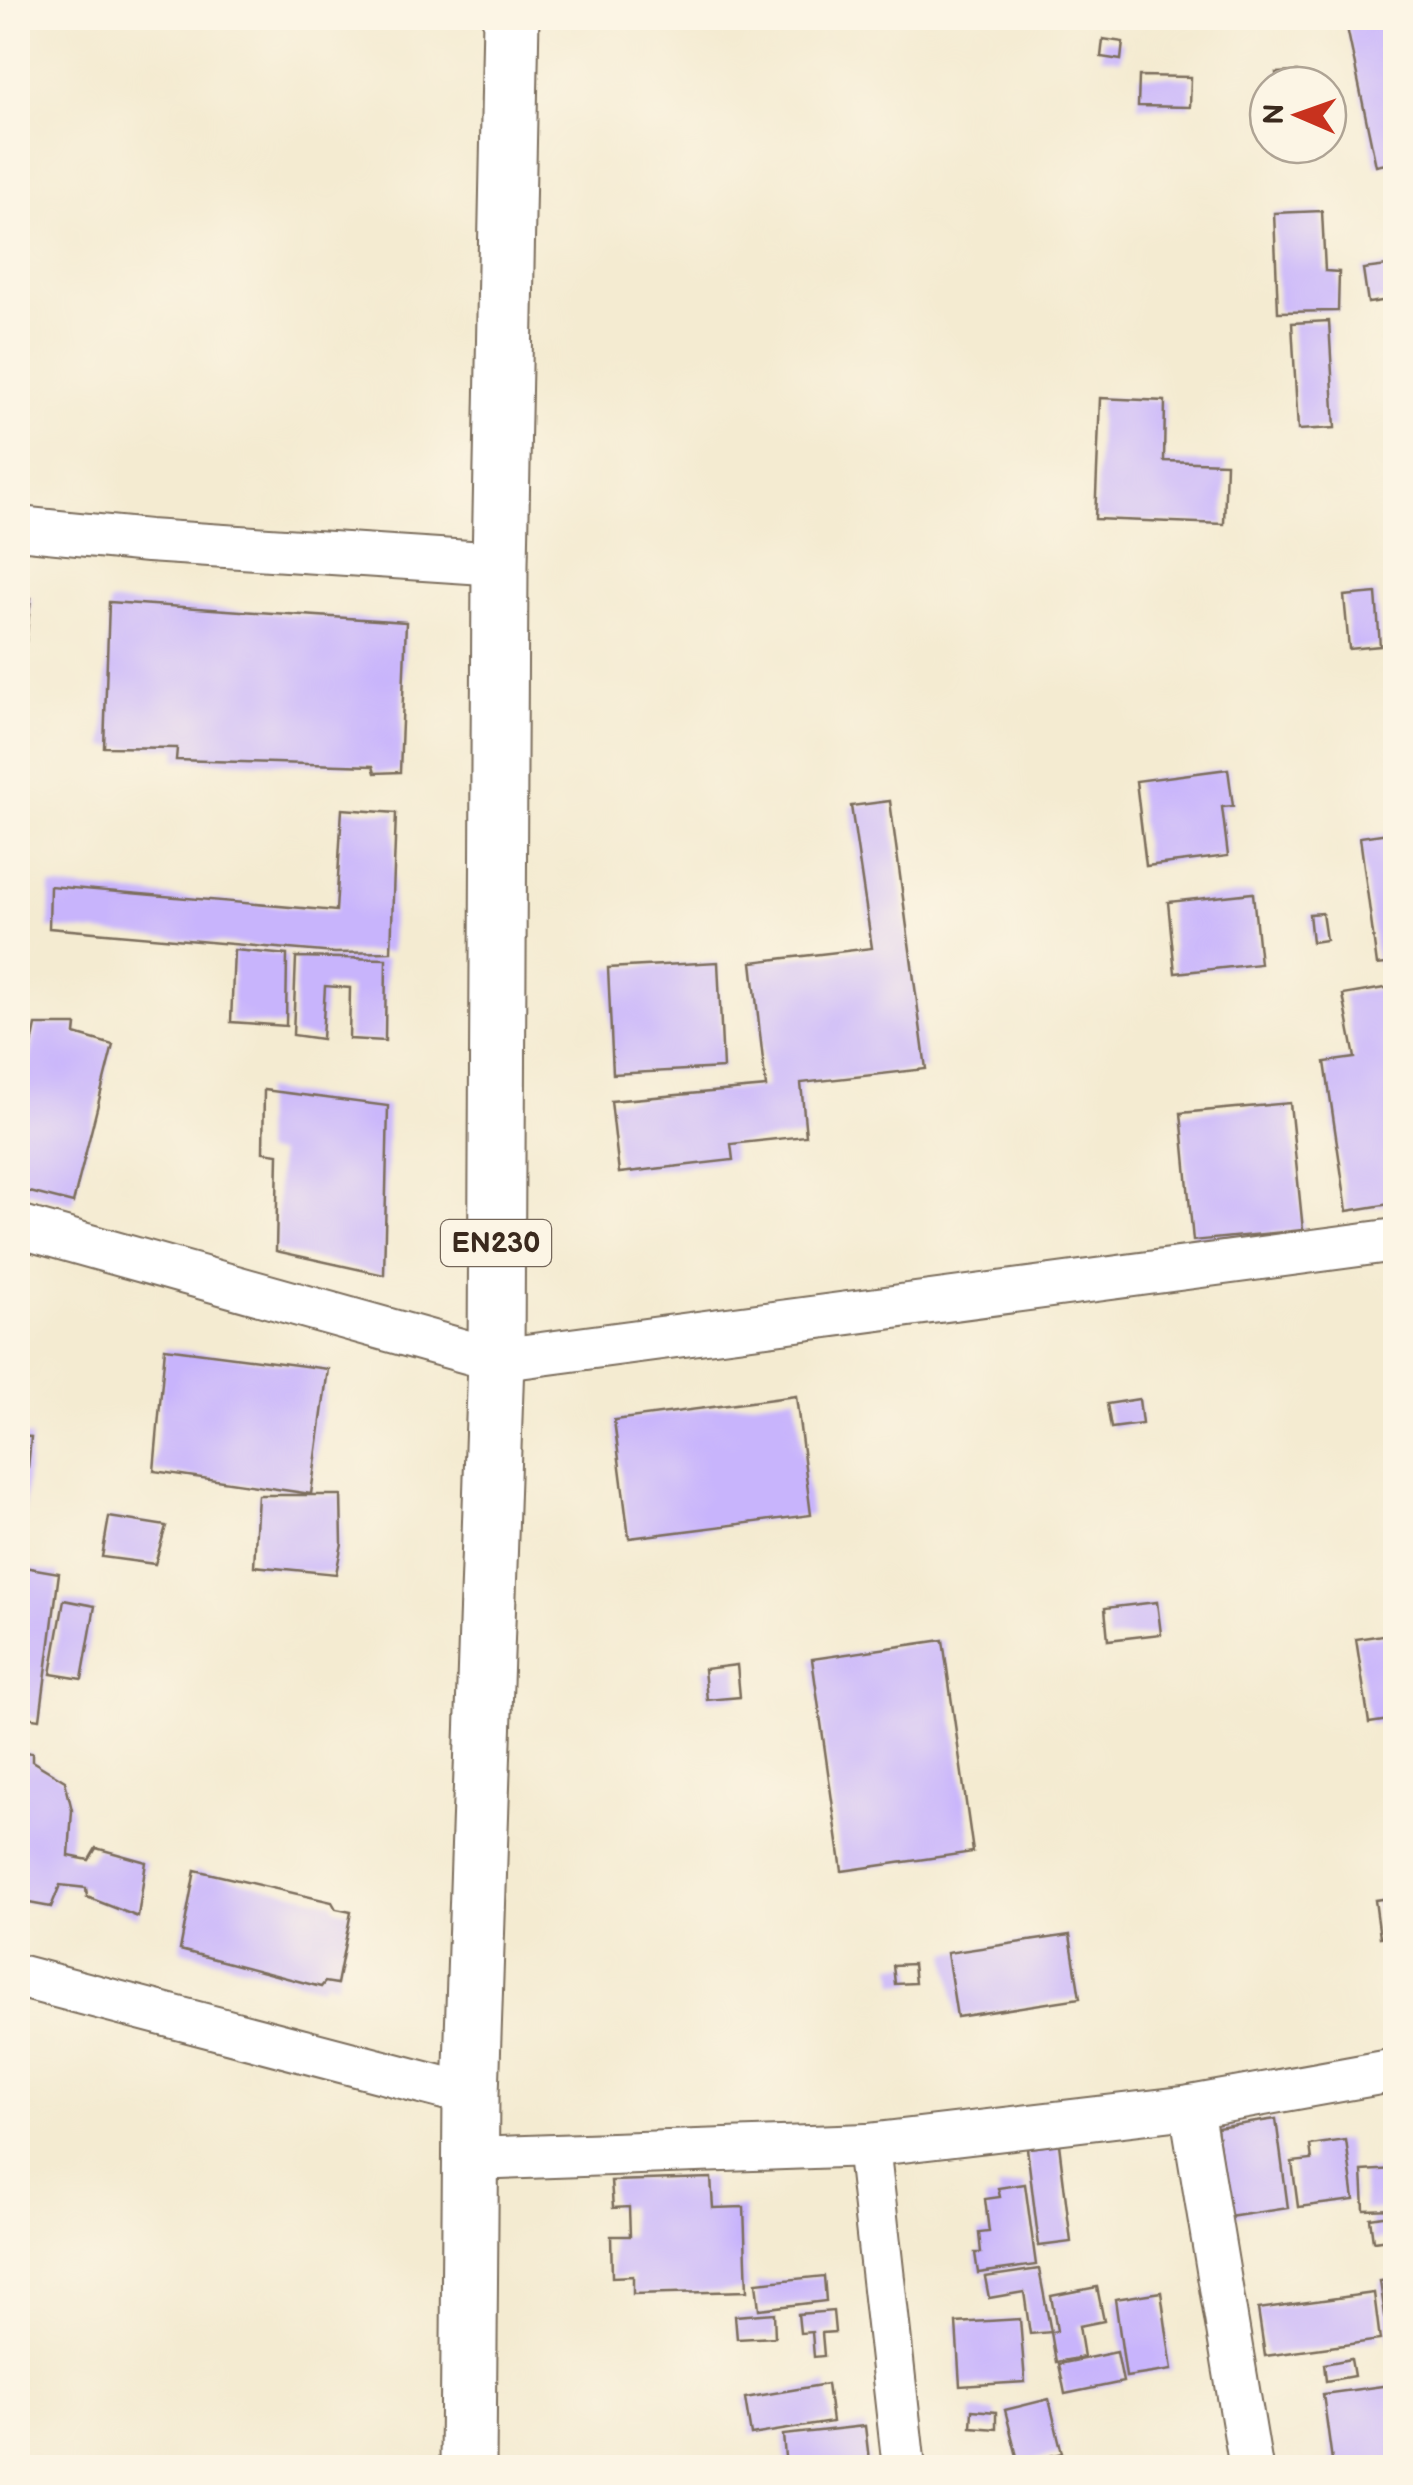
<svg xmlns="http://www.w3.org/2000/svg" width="1413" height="2485" viewBox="0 0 1413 2485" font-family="'Balsamiq Sans',sans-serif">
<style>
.building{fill:#c8b4fc}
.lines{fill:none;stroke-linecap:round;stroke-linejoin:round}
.minor-casing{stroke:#7c6e5d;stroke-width:46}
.primary-casing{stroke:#7c6e5d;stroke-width:59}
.minor{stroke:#fff;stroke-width:42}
.primary{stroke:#fff;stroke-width:55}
.labels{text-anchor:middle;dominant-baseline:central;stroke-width:10;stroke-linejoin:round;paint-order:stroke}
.shield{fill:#fcf5e5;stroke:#75675a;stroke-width:2.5}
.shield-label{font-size:28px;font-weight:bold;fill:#3b2a1e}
</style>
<rect width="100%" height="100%" fill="#fcf5e5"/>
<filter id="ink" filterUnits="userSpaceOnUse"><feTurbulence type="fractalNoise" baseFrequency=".01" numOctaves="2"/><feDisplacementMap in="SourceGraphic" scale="20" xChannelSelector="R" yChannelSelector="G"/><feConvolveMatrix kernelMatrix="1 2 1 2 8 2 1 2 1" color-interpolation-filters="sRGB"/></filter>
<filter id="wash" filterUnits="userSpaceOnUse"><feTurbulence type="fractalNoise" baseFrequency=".0048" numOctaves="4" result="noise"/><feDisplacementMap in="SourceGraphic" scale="40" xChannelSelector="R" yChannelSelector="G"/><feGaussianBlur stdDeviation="2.25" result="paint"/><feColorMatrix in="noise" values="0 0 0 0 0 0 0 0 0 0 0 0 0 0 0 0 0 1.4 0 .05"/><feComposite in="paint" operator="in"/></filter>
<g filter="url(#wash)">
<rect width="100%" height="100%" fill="#f4ebd1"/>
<g id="blocks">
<!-- building -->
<g class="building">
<path d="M 1345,18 L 1396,18 L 1396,162 L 1376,166 Z"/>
<path d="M 1103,39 L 1123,42 L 1121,60 L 1101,57 Z"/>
<path d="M 1297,72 L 1298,85 L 1277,85 L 1276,73 Z"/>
<path d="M 1139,76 L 1191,77 L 1190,107 L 1138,106 Z"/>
<path d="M 1322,211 L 1325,271 L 1339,272 L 1338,311 L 1278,312 L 1274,213 Z"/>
<path d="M 1396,265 L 1396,299 L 1368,303 L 1363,269 Z"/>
<path d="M 1329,321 L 1335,428 L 1298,430 L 1292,323 Z"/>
<path d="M 1100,398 L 1165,401 L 1164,461 L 1226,463 L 1224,524 L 1095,519 Z"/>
<path d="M 1376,593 L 1380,646 L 1349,649 L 1344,596 Z"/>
<path d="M 18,597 L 31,598 L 20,694 L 18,694 Z"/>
<path d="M 109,602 L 406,622 L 400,772 L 375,773 L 373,766 L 176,760 L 177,748 L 104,747 Z"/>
<path d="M 1228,769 L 1233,806 L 1222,807 L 1228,856 L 1146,866 L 1136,781 Z"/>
<path d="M 890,801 L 926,1069 L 801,1083 L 806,1136 L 731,1144 L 733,1160 L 619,1173 L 611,1101 L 766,1087 L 752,962 L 872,948 L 851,806 Z"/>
<path d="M 342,809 L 396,813 L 391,952 L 335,953 L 49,928 L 50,886 L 336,911 Z"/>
<path d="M 1396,832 L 1396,963 L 1377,965 L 1360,837 Z"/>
<path d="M 1253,893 L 1260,964 L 1175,973 L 1168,902 Z"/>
<path d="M 1322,913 L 1326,940 L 1312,942 L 1309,914 Z"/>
<path d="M 234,950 L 287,955 L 286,1026 L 231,1022 Z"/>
<path d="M 296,957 L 386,959 L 385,1041 L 349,1039 L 350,988 L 325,986 L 322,1039 L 293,1035 Z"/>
<path d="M 718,962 L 723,1068 L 613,1074 L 608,968 Z"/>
<path d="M 1396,986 L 1396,1050 L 1391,1051 L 1396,1077 L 1396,1203 L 1347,1211 L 1325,1062 L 1355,1058 L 1343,995 Z"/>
<path d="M 36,1025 L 76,1025 L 75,1034 L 113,1045 L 73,1203 L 18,1189 L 18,1113 Z"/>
<path d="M 264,1090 L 388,1106 L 384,1275 L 276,1251 L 278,1154 L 263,1152 Z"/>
<path d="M 1290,1103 L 1303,1230 L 1193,1241 L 1181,1113 Z"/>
<path d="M 165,1348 L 328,1369 L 311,1494 L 154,1471 Z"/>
<path d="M 796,1396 L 811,1515 L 629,1538 L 614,1420 Z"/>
<path d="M 1139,1399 L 1142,1424 L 1111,1428 L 1107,1404 Z"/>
<path d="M 18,1436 L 31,1437 L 22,1530 L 18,1529 Z"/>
<path d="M 258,1495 L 341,1495 L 342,1543 L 336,1574 L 254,1566 Z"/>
<path d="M 109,1517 L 166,1526 L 155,1564 L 102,1557 Z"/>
<path d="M 18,1566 L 59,1573 L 40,1719 L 18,1716 Z"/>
<path d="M 64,1600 L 95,1606 L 82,1679 L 51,1674 Z"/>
<path d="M 1157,1602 L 1161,1634 L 1108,1640 L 1105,1608 Z"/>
<path d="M 1396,1633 L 1396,1719 L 1369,1723 L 1356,1639 Z"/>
<path d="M 943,1640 L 973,1852 L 842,1871 L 812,1659 Z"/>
<path d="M 737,1665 L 740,1697 L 707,1700 L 704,1669 Z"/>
<path d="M 18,1751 L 32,1753 L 32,1761 L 65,1781 L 72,1810 L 69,1856 L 89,1860 L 96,1848 L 146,1862 L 138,1917 L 87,1897 L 86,1888 L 60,1885 L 51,1907 L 18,1901 Z"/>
<path d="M 195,1870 L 332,1902 L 336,1909 L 351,1912 L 337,1984 L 325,1982 L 321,1987 L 180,1950 Z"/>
<path d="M 1396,1897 L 1396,1935 L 1380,1937 L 1375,1900 Z"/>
<path d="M 1070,1935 L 1080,1998 L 957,2017 L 947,1953 Z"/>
<path d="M 913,1964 L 915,1983 L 895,1984 L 893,1965 Z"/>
<path d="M 1276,2119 L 1288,2208 L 1229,2217 L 1217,2128 Z"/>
<path d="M 1346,2140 L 1354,2200 L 1298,2207 L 1292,2162 L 1312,2160 L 1310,2145 Z"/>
<path d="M 1059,2144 L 1071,2242 L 1039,2246 L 1027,2148 Z"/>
<path d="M 1396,2169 L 1396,2209 L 1364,2210 L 1362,2171 Z"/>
<path d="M 711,2178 L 713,2208 L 744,2207 L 747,2291 L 633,2294 L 633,2276 L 612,2277 L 611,2236 L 630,2236 L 629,2207 L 613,2208 L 611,2181 Z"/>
<path d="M 1025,2184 L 1036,2265 L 978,2273 L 975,2253 L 981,2253 L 979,2233 L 989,2232 L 985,2199 L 1000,2197 L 998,2188 Z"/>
<path d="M 1396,2214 L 1396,2238 L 1373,2241 L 1370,2218 Z"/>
<path d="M 1039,2269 L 1051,2332 L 1057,2331 L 1051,2296 L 1097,2287 L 1104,2321 L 1079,2326 L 1084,2357 L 1056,2362 L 1051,2332 L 1030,2334 L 1024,2292 L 989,2298 L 985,2277 Z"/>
<path d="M 824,2276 L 826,2301 L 759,2309 L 756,2283 Z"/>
<path d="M 1396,2279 L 1396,2341 L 1389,2342 L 1380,2281 Z"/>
<path d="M 1161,2292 L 1172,2370 L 1126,2377 L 1115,2299 Z"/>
<path d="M 1374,2293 L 1380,2340 L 1265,2356 L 1258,2309 Z"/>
<path d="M 833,2311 L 835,2332 L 822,2333 L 824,2356 L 814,2357 L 812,2332 L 800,2333 L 798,2314 Z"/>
<path d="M 774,2313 L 775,2337 L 737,2339 L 735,2316 Z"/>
<path d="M 1020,2319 L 1025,2382 L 960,2386 L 956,2323 Z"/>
<path d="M 1117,2352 L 1123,2382 L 1065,2394 L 1059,2364 Z"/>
<path d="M 1351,2359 L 1354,2376 L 1326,2381 L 1324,2364 Z"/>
<path d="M 827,2384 L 832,2422 L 751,2435 L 745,2398 Z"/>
<path d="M 1390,2385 L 1396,2465 L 1333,2468 L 1323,2394 Z"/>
<path d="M 1049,2399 L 1062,2453 L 1019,2464 L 1005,2410 Z"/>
<path d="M 972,2410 L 996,2412 L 996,2429 L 971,2427 Z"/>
<path d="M 865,2426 L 870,2468 L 786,2468 L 783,2435 Z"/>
</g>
</g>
</g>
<g filter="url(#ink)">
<use href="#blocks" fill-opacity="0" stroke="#7c6e5d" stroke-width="2.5"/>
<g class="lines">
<!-- minor casing -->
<g class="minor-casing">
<g id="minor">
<path d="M 18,528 L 148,541 L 500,564"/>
<path d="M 18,1226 L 496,1360 L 1396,1240"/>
<path d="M 18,1976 L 471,2095"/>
<path d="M 1191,2107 L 1251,2468"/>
<path d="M 868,2145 L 904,2468"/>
<path d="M 471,2159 L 868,2145 L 1191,2107 L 1396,2070"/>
</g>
</g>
<!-- primary casing -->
<g class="primary-casing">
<path id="primary" d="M 468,2468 L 471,2095 L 496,1360 L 500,564 L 511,18"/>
</g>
<!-- minor -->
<use href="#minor" class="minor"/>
<!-- primary -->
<use href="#primary" class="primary"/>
</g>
</g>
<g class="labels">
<!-- shield labels -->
<rect class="shield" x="441" y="1220" width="110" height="46" rx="8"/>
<g class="shield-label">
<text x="496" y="1243">EN230</text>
</g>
</g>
<!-- margin -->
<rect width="1413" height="2485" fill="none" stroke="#fcf5e5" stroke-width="60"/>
<!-- north arrow -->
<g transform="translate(1298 115) rotate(272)"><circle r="48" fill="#fcf5e5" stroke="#afa495" stroke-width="2.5"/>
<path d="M0-8L18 38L0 25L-18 38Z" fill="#c8321e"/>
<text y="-15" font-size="28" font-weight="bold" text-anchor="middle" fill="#3b2a1e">N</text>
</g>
</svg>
